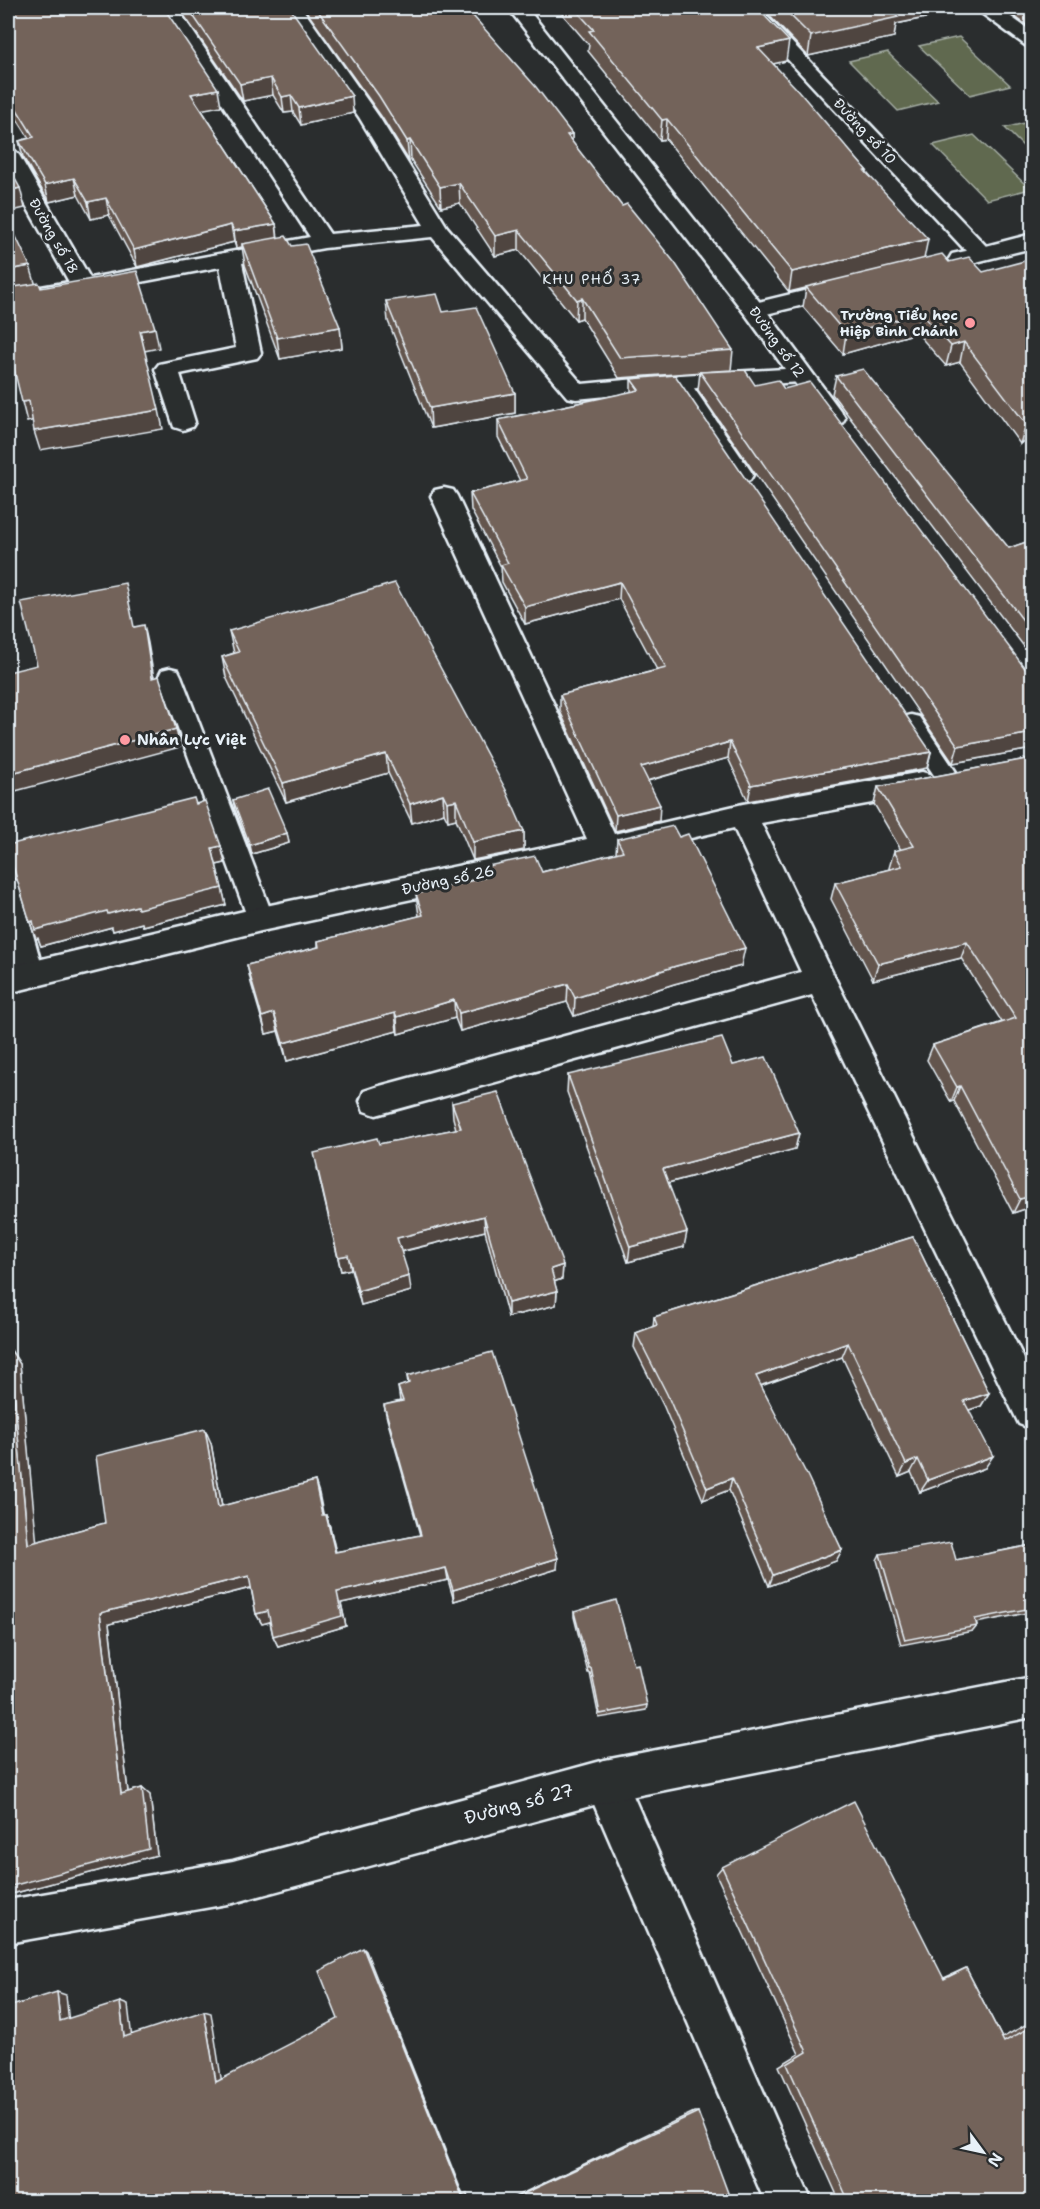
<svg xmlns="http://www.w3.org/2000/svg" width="1040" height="2209" viewBox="0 0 1040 2209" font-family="'Shantell Sans',sans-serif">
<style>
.green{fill:#61694f;stroke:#a4ada4;stroke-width:1.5}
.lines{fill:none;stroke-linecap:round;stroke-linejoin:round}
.service-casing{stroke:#e8f1f8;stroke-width:5}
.minor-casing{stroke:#e8f1f8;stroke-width:5}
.tertiary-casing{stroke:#e8f1f8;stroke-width:5}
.service{fill:#2a2d2e;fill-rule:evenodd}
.minor{fill:#2a2d2e;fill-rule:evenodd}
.tertiary{fill:#2a2d2e;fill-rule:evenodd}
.wall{fill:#63554d;stroke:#e8f1f8;stroke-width:1.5}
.shaded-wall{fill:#50453f;stroke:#e8f1f8;stroke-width:1.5}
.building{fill:#73635a;stroke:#e8f1f8;stroke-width:1.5}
.poi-dot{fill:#ff9aa2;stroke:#2a2d2e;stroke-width:2}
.labels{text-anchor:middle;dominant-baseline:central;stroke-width:6;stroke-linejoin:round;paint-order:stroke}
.far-street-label{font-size:14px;fill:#e8f1f8;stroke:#2a2d2e}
.far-neighbourhood-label{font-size:14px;letter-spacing:1.5px;fill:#e8f1f8;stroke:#2a2d2e}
.far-poi-label{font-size:14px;font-weight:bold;fill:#e8f1f8;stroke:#2a2d2e;text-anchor:end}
.poi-label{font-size:15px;font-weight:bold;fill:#e8f1f8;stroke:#2a2d2e;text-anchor:start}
.street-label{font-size:15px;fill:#e8f1f8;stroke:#2a2d2e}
.near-street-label{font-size:18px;fill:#e8f1f8;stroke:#2a2d2e}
</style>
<rect width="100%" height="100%" fill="#2a2d2e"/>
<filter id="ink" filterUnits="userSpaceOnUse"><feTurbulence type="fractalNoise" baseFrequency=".0167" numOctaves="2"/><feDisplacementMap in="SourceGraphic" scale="12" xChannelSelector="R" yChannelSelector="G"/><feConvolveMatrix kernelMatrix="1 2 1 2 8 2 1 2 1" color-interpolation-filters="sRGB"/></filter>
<g filter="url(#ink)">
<!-- green -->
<g class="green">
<path d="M 959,37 L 1010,85 L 970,95 L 919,46 Z"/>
<path d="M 888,52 L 888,53 L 938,101 L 898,111 L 849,61 Z"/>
<path d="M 1032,121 L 1032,155 L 1005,128 Z"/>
<path d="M 974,135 L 1030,189 L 987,200 L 933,145 Z"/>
</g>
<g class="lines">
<!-- service casing -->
<g class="service-casing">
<g id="service">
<path d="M 680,376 L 687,378 L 750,470 L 753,475 L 750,480 L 743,482 L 736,480 L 670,382 L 673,378 Z"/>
<path d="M 170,668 L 178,670 L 181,676 L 274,919 L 270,926 L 261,929 L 252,926 L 248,919 L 159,676 L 162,670 Z"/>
<path d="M 911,715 L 919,717 L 956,772 L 960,778 L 956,784 L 948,787 L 940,784 L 903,729 L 899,723 L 903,717 Z"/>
<path d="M 8,878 L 17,881 L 20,888 L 44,974 L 40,981 L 31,984 L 22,981 C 6,951 4,911 8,878 Z"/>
</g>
</g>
<!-- minor casing -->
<g class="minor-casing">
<g id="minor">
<path d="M 159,8 L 177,8 L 330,234 L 424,225 L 359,117 L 283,8 L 302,8 L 379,117 L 447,227 L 582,384 L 680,375 L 801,368 L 809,370 L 813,375 L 809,380 L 801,382 L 680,389 L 576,399 L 567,397 L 432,237 L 324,248 L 242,263 L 261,353 L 257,358 L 180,374 L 195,422 L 192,427 L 183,430 L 174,427 L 155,369 L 159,364 L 236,348 L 220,267 L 8,307 L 8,293 L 69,282 L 8,173 L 8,149 L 15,151 L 19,155 L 90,278 L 310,237 Z"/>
<path d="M 740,8 L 759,8 L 986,246 L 1032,234 L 1032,248 L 960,266 L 952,264 L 949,259 L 952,254 L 966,251 Z"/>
<path d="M 978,8 L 999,8 L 1032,32 L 1032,47 L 1025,45 L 980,12 Z"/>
<path d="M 849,280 L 857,282 L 860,287 L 857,292 L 754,317 L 746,315 L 742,310 L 746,305 Z"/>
<path d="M 444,488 L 453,490 L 457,496 L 614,834 L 743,804 L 922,772 L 932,775 L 937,783 L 932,791 L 922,794 L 761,823 L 836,980 L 1032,1375 L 1032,1429 L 1019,1424 L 812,995 L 376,1115 L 364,1111 L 360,1101 L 364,1091 L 376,1087 L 801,972 L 734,828 L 605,858 L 261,931 L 8,993 L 8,967 L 261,907 L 587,839 L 431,496 L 435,490 Z"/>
<path d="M 605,1760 L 620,1766 L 812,2202 L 765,2202 L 584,1781 L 590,1766 Z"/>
</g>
</g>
<!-- tertiary casing -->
<g class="tertiary-casing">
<g id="tertiary">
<path d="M 508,8 L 527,8 L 762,305 L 842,413 L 845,418 L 842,423 L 833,426 L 824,423 L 746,315 Z"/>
<path d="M 1032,1677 L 1032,1717 L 605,1802 L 233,1903 L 8,1943 L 8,1900 L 233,1861 L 605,1760 Z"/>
</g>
</g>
<!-- service -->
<use href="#service" class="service"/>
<!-- minor -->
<use href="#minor" class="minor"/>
<!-- tertiary -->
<use href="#tertiary" class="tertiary"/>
</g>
<!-- wall -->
<g class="wall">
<path d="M 8,8 L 221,106 L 201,109 L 276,224 L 278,238 L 340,327 L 342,348 L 280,359 L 245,265 L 242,247 L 236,248 L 234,242 L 137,267 L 109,215 L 91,219 L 78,195 L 49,202 L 23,157 L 19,141 L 29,138 L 8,105 Z"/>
<path d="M 179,8 L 290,8 L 353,113 L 301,125 L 293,112 L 284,113 L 273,95 L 243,101 Z"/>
<path d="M 304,8 L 466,8 L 572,134 L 572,142 L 733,350 L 731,370 L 619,378 L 582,318 L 576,320 L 519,250 L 495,256 L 460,203 L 441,207 L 411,160 L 409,161 L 381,116 Z"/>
<path d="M 557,8 L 757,8 L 786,61 L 773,64 L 867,171 L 867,173 L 924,258 L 1032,433 L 1020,444 L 960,362 L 946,366 L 917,333 L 843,354 L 803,307 L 806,288 L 789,292 L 666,139 L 660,140 L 588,51 L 589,45 Z"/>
<path d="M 762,8 L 973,8 L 896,24 L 894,37 L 808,56 Z"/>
<path d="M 1003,8 L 1032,8 L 1032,29 Z"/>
<path d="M 386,301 L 443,312 L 515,393 L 515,413 L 431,428 L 388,321 Z"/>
<path d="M 700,372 L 755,385 L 784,389 L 1027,671 L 1032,672 L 1032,750 L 1032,749 L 953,763 L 698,390 Z"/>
<path d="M 836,376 L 1009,548 L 1032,540 L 1032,657 L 832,394 Z"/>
<path d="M 631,379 L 931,752 L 927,768 L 748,801 L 728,758 L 648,781 L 659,821 L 615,831 L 560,711 L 560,695 L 657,670 L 619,599 L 525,624 L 502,582 L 501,567 L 471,510 L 470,493 L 520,481 L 498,437 L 498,420 L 631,392 Z"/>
<path d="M 229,631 L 524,831 L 524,850 L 473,860 L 456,819 L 448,821 L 444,813 L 412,823 L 388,773 L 286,802 L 226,677 L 222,657 L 234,653 Z"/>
<path d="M 1032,758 L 1032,1224 L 1025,1209 L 1013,1213 L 954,1101 L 951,1102 L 927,1060 L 933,1045 L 1002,1022 L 961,958 L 873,980 L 831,899 L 835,883 L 890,869 L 889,868 L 894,851 L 901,850 L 874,804 L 878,787 Z"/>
<path d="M 233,800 L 287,833 L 289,843 L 252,854 L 235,810 Z"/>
<path d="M 196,804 L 221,846 L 225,863 L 216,865 L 226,905 L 143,926 L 142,923 L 113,931 L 112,927 L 41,946 L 38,938 L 36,939 L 30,922 L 17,879 L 9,876 L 8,877 L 8,845 Z"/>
<path d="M 617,839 L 741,966 L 674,984 L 574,1016 L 567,1002 L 460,1031 L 455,1018 L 398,1034 L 397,1031 L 287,1061 L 278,1031 L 266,1034 L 251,983 L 247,965 L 318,947 L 318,941 L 419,916 L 416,894 L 484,877 L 483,867 L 542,872 L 616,853 Z"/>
<path d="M 733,1065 L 799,1133 L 795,1149 L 668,1183 L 684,1247 L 628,1262 L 567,1092 L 568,1075 Z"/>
<path d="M 452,1103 L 563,1265 L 562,1279 L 554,1282 L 557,1291 L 556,1305 L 508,1317 L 485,1231 L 401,1252 L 411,1291 L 361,1305 L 351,1269 L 341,1271 L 317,1168 L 379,1144 L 456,1129 L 453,1118 Z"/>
<path d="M 913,1237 L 989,1393 L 981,1406 L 969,1410 L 985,1468 L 920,1492 L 911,1472 L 899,1477 L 842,1357 L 761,1386 L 842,1550 L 836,1561 L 769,1586 L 729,1490 L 703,1500 L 664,1407 L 634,1347 L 636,1333 L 653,1327 L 654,1317 Z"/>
<path d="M 10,1349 L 20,1364 L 36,1542 L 105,1523 L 211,1443 L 222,1506 L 315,1481 L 323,1515 L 326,1515 L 330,1527 L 336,1552 L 420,1535 L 387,1419 L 384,1405 L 400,1401 L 398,1387 L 408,1384 L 407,1376 L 557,1569 L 454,1601 L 448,1580 L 341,1603 L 346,1626 L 278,1646 L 273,1636 L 270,1622 L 262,1624 L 256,1614 L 251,1588 L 109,1624 L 128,1792 L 142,1788 L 150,1795 L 157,1855 L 8,1895 Z"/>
<path d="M 1032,1545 L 1032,1612 L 976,1623 L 977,1626 L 973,1631 L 901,1645 L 877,1560 L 880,1554 L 956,1560 Z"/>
<path d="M 574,1612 L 634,1665 L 647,1705 L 646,1710 L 599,1718 L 590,1673 L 588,1673 L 574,1617 Z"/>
<path d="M 722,1867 L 944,1978 L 966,1968 L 1002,2038 L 1027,2024 L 1032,2023 L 1032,2202 L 840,2202 L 779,2066 L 799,2054 L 716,1874 Z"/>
<path d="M 694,2112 L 698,2112 L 711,2202 L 504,2202 Z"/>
</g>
<!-- shaded-wall -->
<g class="shaded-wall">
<path d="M 886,8 L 973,8 L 896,24 L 894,37 L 808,56 L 811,36 Z"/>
<path d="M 789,41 L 786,61 L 755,68 L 758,48 Z"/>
<path d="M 271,78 L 273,95 L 243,101 L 240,84 Z"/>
<path d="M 218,89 L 221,106 L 194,111 L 191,94 Z"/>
<path d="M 291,95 L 293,112 L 284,113 L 282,97 Z"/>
<path d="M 352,96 L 353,113 L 301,125 L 299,108 Z"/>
<path d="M 667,119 L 666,139 L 660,140 L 662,120 Z"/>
<path d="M 572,134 L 572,154 L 567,135 Z"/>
<path d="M 410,140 L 411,160 L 409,161 L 407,141 Z"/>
<path d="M 74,178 L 78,195 L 49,202 L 45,185 Z"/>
<path d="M 459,183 L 460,203 L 441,207 L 440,187 Z"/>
<path d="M 20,188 L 25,208 L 8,212 L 8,191 Z"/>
<path d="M 106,198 L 109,215 L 91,219 L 88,202 Z"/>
<path d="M 276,224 L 278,241 L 242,244 L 242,247 L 236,248 L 234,231 Z"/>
<path d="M 231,225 L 234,242 L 137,267 L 134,250 Z"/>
<path d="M 519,230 L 519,250 L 495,256 L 495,236 Z"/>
<path d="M 928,239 L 924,259 L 789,292 L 792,272 Z"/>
<path d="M 30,266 L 36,286 L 8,291 L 8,270 Z"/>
<path d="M 582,298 L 582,318 L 576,320 L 577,300 Z"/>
<path d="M 921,313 L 917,333 L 843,354 L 846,334 Z"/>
<path d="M 340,327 L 342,348 L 280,359 L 277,338 Z"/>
<path d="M 155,328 L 159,348 L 144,351 L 140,331 Z"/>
<path d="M 964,342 L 960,362 L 946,366 L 951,346 Z"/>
<path d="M 515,393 L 515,413 L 431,428 L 430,408 Z"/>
<path d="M 29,401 L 35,420 L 27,422 L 22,402 Z"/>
<path d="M 159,410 L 163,429 L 40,450 L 34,431 Z"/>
<path d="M 1032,419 L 1032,433 L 1020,444 L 1026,424 Z"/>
<path d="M 620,582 L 619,599 L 525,624 L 525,607 Z"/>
<path d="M 144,625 L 148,643 L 157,696 L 152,678 Z"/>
<path d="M 176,729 L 180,747 L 8,793 L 8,774 Z"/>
<path d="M 1032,733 L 1032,749 L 953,763 L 958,746 Z"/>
<path d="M 730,742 L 728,758 L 639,783 L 641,767 Z"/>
<path d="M 931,752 L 927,768 L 748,801 L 751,785 Z"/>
<path d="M 386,754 L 388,773 L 286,802 L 283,783 Z"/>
<path d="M 443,794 L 444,813 L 412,823 L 410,804 Z"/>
<path d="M 456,800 L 456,819 L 448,821 L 447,802 Z"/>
<path d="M 660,805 L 659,821 L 615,831 L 616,815 Z"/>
<path d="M 524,831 L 524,850 L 473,860 L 473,842 Z"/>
<path d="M 287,833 L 289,843 L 252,854 L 250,845 Z"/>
<path d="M 221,846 L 225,863 L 216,865 L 212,848 Z"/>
<path d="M 222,888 L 226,905 L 143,926 L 142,923 L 113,931 L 112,927 L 41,946 L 38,938 L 36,939 L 30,922 L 137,906 Z"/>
<path d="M 967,942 L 961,958 L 873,980 L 878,964 Z"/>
<path d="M 745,948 L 741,966 L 674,984 L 574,1016 L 575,998 L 676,966 Z"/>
<path d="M 568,984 L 567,1002 L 460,1031 L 459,1013 Z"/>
<path d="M 454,1000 L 455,1018 L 398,1034 L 397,1017 Z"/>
<path d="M 274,1013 L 278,1031 L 266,1034 L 262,1017 Z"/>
<path d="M 395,1013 L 397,1031 L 287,1061 L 283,1043 Z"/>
<path d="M 960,1086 L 954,1101 L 951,1102 L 957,1087 Z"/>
<path d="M 799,1133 L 795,1149 L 660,1185 L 663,1169 Z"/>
<path d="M 1032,1196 L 1025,1209 L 1013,1213 L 1020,1199 Z"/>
<path d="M 484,1216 L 485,1231 L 399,1252 L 397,1238 Z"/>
<path d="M 687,1232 L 684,1247 L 628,1262 L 630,1247 Z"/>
<path d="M 348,1255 L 351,1269 L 341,1271 L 338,1257 Z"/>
<path d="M 563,1265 L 562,1279 L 550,1283 L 551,1269 Z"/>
<path d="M 409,1276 L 411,1291 L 361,1305 L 358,1291 Z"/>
<path d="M 557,1291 L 556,1305 L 508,1317 L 508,1303 Z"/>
<path d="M 848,1343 L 842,1357 L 751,1389 L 756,1376 Z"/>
<path d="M 10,1349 L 20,1364 L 38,1556 L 28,1544 Z"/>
<path d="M 989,1393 L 981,1406 L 957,1414 L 964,1401 Z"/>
<path d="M 205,1429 L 211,1443 L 224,1519 L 218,1507 Z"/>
<path d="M 993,1456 L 985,1468 L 920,1492 L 928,1480 Z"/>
<path d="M 918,1459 L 911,1472 L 899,1477 L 906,1464 Z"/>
<path d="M 732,1478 L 729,1490 L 703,1500 L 707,1488 Z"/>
<path d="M 315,1481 L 319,1493 L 326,1528 L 322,1515 Z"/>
<path d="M 326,1515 L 330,1527 L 338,1564 L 335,1552 Z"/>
<path d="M 842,1550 L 836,1561 L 769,1586 L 773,1575 Z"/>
<path d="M 558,1558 L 557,1569 L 454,1601 L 453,1590 Z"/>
<path d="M 446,1568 L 448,1580 L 341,1603 L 346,1626 L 278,1646 L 273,1636 L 337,1592 Z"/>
<path d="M 249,1576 L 254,1587 L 109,1624 L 129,1801 L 121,1794 L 100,1613 Z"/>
<path d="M 268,1611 L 273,1621 L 262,1624 L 256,1614 Z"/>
<path d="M 142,1788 L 150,1795 L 157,1855 L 8,1895 L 8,1887 Z"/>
<path d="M 363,1948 L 366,1951 L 463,2195 L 462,2196 Z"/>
<path d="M 57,1992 L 66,1995 L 69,2023 L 60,2021 Z"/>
<path d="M 120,2002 L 128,2005 L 132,2039 L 124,2037 Z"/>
<path d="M 204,2011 L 211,2013 L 222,2084 L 216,2082 Z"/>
</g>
<!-- building -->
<g class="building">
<path d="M 8,8 L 164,8 L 218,89 L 191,94 L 276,224 L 234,231 L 231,225 L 134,250 L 106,198 L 88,202 L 74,178 L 45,185 L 19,141 L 34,137 L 8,95 Z"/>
<path d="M 188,8 L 290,8 L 352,96 L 299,108 L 291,95 L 282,97 L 271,78 L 240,84 Z"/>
<path d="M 316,8 L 466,8 L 536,87 L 572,134 L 567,135 L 622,206 L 627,204 L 675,263 L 733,350 L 620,358 L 582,298 L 577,300 L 519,230 L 495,236 L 459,183 L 440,187 L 410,140 L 407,141 L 379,96 Z"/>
<path d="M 574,8 L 757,8 L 789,41 L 758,48 L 796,88 L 867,171 L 865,171 L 928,239 L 792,272 L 667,119 L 662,120 L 589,31 L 594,30 Z"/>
<path d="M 783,8 L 886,8 L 898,17 L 811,36 Z"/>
<path d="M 8,166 L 20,188 L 8,191 Z"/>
<path d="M 8,220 L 30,266 L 8,270 Z"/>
<path d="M 286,236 L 292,246 L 306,244 L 340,327 L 277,338 L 242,244 Z"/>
<path d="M 942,254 L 949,262 L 969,257 L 983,272 L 1032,259 L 1032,419 L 1026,424 L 964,342 L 951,346 L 921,313 L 846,334 L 806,287 Z"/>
<path d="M 137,271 L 155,328 L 140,331 L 159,410 L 34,431 L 29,401 L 22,402 L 8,344 L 8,288 L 39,283 L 41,288 Z"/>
<path d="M 437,294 L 443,312 L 476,307 L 515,393 L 430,408 L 386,301 Z"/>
<path d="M 863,369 L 1009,548 L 1032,540 L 1032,632 L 836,376 Z"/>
<path d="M 745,370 L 755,385 L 778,380 L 784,389 L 810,382 L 1027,671 L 1032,672 L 1032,733 L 958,746 L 700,372 Z"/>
<path d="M 675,375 L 931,752 L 751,785 L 730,742 L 641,767 L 660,805 L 616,815 L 560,695 L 666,668 L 620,582 L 525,607 L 501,565 L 508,563 L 470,493 L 527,479 L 498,420 L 639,390 L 631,379 Z"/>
<path d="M 125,583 L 134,627 L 144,625 L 152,678 L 159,676 L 176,729 L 8,774 L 8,672 L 37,665 L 21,602 Z"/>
<path d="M 395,583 L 506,790 L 524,831 L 473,842 L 456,800 L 447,802 L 443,794 L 410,804 L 386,754 L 283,783 L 222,657 L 239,652 L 229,631 Z"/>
<path d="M 1032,758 L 1032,1196 L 1020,1199 L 960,1086 L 957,1087 L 933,1045 L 1016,1018 L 967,942 L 878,964 L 835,883 L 902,866 L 894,851 L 914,846 L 878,787 Z"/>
<path d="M 268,789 L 287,833 L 250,845 L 233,800 Z"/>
<path d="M 194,798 L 196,804 L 205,801 L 221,846 L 212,848 L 222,888 L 138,909 L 137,906 L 108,914 L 107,911 L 35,930 L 33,921 L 30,922 L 12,863 L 8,861 L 8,845 Z"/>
<path d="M 673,826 L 679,837 L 688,834 L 745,948 L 676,966 L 575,998 L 568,984 L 459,1013 L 454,1000 L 397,1017 L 395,1013 L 283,1043 L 274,1013 L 262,1017 L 247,965 L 319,947 L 318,941 L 423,915 L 416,894 L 487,877 L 483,867 L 535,856 L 542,872 L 623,851 L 617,839 Z"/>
<path d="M 722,1038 L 733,1065 L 766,1057 L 799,1133 L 663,1169 L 687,1232 L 630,1247 L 568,1075 Z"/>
<path d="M 498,1092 L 563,1265 L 551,1269 L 557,1291 L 508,1303 L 484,1216 L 397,1238 L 409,1276 L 358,1291 L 348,1255 L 338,1257 L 314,1153 L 377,1138 L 379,1144 L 461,1128 L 452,1103 Z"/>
<path d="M 913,1237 L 989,1393 L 964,1401 L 993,1456 L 928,1480 L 918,1459 L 906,1464 L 848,1343 L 756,1376 L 808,1477 L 842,1550 L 773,1575 L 732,1478 L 707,1488 L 667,1394 L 636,1333 L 657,1325 L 654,1317 Z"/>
<path d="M 10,1349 L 28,1544 L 105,1523 L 96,1456 L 205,1429 L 218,1507 L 315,1481 L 322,1515 L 326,1515 L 335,1552 L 421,1535 L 384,1405 L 403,1401 L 398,1387 L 409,1383 L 407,1376 L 492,1352 L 558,1558 L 453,1590 L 446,1568 L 337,1592 L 342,1616 L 273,1636 L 268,1611 L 256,1614 L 249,1576 L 100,1613 L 121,1794 L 142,1788 L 149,1849 L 8,1887 L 8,1350 Z"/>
<path d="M 951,1542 L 956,1560 L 1032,1545 L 1032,1608 L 975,1619 L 977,1626 L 905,1640 L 880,1554 Z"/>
<path d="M 616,1600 L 634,1665 L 638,1664 L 647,1705 L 600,1714 L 591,1668 L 589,1668 L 574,1612 Z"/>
<path d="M 854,1801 L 944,1979 L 966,1968 L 1004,2042 L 1032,2026 L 1032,2202 L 849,2202 L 787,2064 L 807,2052 L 722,1867 Z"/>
<path d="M 363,1948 L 462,2196 L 467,2194 L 469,2202 L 8,2202 L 8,2007 L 57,1992 L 60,2021 L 120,2002 L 124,2037 L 204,2011 L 216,2082 L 338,2019 L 319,1971 Z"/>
<path d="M 698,2112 L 728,2193 L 711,2202 L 506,2202 Z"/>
</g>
</g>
<!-- markers -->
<g class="poi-dot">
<circle cx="970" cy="323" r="6"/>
<circle cx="125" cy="740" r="6"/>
</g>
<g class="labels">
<!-- far-street labels -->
<g class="far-street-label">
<text transform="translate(865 131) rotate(47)">Đường số 10</text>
<text transform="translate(54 236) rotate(60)">Đường số 18</text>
<text transform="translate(777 342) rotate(54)">Đường số 12</text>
</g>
<!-- far-neighbourhood labels -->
<g class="far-neighbourhood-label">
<text x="592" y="279">KHU PHỐ 37</text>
</g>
<!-- far-poi labels -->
<g class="far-poi-label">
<text x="958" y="315">Trường Tiểu học<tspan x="958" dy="16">Hiệp Bình Chánh</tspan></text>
</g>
<!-- poi labels -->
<g class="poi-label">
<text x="137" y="740">Nhân Lực Việt</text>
</g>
<!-- street labels -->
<g class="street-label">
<text transform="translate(448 880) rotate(-12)">Đường số 26</text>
</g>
<!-- near-street labels -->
<g class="near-street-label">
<text transform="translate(519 1804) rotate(-15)">Đường số 27</text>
</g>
</g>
<!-- margin -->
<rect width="1040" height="2209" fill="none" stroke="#2a2d2e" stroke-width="30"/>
<rect x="15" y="15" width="1010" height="2179" fill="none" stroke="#e8f1f8" stroke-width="2" filter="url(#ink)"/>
<!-- north arrow -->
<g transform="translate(983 2152) rotate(123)" stroke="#2a2d2e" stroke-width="4.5" paint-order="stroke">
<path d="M0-4.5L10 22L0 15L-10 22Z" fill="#e8f1f8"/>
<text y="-9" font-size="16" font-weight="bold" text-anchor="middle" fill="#e8f1f8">N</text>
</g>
</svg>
